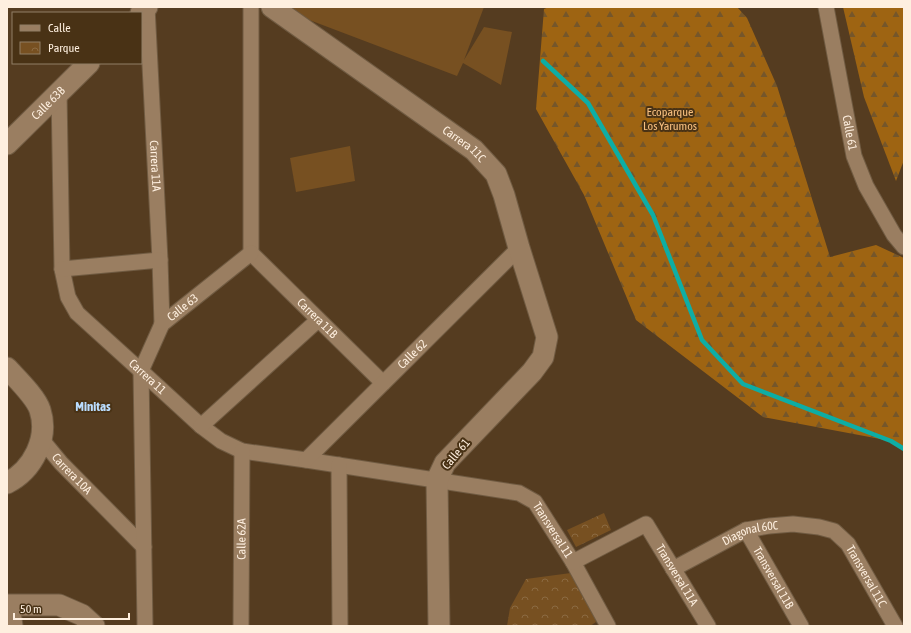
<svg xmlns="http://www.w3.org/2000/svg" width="911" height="633" viewBox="0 0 911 633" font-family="'Asap Condensed',sans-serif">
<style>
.forest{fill:url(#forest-firs)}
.park{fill:url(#park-crowns)}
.pitch{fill:#775021}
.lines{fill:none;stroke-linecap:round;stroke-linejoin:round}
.stream{stroke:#0eada4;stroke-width:4.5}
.street-casing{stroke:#705b42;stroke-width:17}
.secondary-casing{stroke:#705b42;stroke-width:23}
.street{stroke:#9a7e61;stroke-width:15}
.secondary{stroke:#9a7e61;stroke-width:21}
.labels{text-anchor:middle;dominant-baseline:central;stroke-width:4;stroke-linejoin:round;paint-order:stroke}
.street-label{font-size:12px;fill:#feefdf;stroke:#493215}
.park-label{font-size:12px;fill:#f9c080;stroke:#493215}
.neighbourhood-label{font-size:13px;font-weight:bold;fill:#baddff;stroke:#493215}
</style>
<defs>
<pattern id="forest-firs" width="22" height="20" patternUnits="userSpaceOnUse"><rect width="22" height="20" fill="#9e6412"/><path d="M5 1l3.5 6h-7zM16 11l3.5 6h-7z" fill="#75562a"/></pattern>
<pattern id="park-crowns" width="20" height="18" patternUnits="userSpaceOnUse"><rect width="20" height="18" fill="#775021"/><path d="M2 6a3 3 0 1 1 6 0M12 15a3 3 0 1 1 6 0" fill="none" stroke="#8b6a41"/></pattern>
</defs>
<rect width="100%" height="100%" fill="#553c20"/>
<!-- forest -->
<g class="forest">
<path d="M 549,7 L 737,7 L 747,18 L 777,86 L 830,257 L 876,245 L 904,258 L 904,449 L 891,441 L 763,417 L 636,320 L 584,195 L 536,109 L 544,9 Z"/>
<path d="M 843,7 L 904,7 L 904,160 L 896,181 L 864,97 Z"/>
</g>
<!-- park -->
<g class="park">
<path d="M 604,513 L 611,530 L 576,547 L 567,530 Z"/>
<path d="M 571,573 L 594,611 L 596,622 L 590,626 L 507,626 L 510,608 L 526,579 Z"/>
</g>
<!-- pitch -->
<g class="pitch">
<path d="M 284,7 L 484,7 L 464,60 L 484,27 L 512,32 L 501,85 L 463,63 L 457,76 L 283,10 Z"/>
<path d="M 350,146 L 355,181 L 296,192 L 290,158 Z"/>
</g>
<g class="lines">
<!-- stream -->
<path class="stream" d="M 543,61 L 588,103 L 653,215 L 702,340 L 743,384 L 891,441 L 904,449"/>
<!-- street casing -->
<g class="street-casing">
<g id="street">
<path id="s1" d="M 147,7 L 160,260 L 162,324"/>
<path id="s2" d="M 826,7 L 854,156 L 866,186 L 894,235 L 904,247"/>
<path id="s3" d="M 59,92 L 62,269 L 68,297 L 77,313 L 141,371 L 201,426 L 221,441 L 242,451 L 306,460 L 519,493 L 535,502 L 573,562 L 608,626"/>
<path d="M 251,253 L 251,7"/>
<path id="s4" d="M 251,253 L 383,383"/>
<path d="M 62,269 L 160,260"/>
<path d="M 201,426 L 318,320"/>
<path id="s5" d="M 42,440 L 61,463 L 144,547"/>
<path id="s6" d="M 306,460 L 519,248"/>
<path d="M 339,465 L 340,626"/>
<path id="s7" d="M 746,530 L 801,626"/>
<path id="s8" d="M 573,562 L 646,524 L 708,626"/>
<path id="s9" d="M 673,569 L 746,530 L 769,526 L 793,524 L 819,527 L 834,531 L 848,544 L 895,626"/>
<path d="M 12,604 L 15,626"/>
<path id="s10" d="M 145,626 L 141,371 L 162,324 L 251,253"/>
<path id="s11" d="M 241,626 L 242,451"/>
</g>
</g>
<!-- secondary casing -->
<g class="secondary-casing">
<g id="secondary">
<path id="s12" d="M 272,7 L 474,150 L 496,174 L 504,195 L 519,248 L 547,337 L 543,357 L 532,372 L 445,463 L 437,480 L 439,626"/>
<path d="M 141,13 L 147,7"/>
<path id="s13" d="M 7,144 L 89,63"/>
<path d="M 7,368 C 16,378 36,397 40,410 C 49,438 33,470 7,483"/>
<path d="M 7,605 L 59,605 L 82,615 L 94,626"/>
</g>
</g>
<!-- street -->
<use href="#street" class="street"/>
<!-- secondary -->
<use href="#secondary" class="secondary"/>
</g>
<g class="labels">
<!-- street labels -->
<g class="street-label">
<text stroke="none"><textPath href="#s13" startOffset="58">Calle 63B</textPath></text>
<text stroke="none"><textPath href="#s2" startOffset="128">Calle 61</textPath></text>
<text stroke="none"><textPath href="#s12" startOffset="236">Carrera 11C</textPath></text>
<text stroke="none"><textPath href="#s1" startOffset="159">Carrera 11A</textPath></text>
<text stroke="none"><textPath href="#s10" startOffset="333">Calle 63</textPath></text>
<text stroke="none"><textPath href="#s4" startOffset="93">Carrera 11B</textPath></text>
<text stroke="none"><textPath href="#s6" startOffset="150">Calle 62</textPath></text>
<text stroke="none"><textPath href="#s3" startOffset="319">Carrera 11</textPath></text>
<text transform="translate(456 454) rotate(-50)">Calle 61</text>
<text stroke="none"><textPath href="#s5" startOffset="45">Carrera 10A</textPath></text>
<text stroke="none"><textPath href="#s3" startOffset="772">Transversal 11</textPath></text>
<text stroke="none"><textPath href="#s9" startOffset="86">Diagonal 60C</textPath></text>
<text stroke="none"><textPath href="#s11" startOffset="87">Calle 62A</textPath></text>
<text stroke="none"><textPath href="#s8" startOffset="142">Transversal 11A</textPath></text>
<text stroke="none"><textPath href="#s9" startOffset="228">Transversal 11C</textPath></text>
<text stroke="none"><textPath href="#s7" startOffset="55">Transversal 11B</textPath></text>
</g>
<!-- park labels -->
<g class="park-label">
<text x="670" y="112">Ecoparque<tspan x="670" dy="14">Los Yarumos</tspan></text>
</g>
<!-- neighbourhood labels -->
<g class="neighbourhood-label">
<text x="93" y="406">Minitas</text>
</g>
</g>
<!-- border -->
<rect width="911" height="633" fill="none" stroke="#feefdf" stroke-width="16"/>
<!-- legend -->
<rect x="12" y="12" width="130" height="52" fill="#493215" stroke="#917e66"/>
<rect x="20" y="25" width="20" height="6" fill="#9a7e61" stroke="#917e66"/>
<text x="48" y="32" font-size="12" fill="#feefdf">Calle</text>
<rect x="20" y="42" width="20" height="12" fill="url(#park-crowns)" stroke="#917e66"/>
<text x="48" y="52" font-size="12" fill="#feefdf">Parque</text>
<!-- scale -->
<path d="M14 613v6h115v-6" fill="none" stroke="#feefdf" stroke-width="2"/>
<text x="20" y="613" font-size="12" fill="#feefdf" stroke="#493215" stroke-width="3" paint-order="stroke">50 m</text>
</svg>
